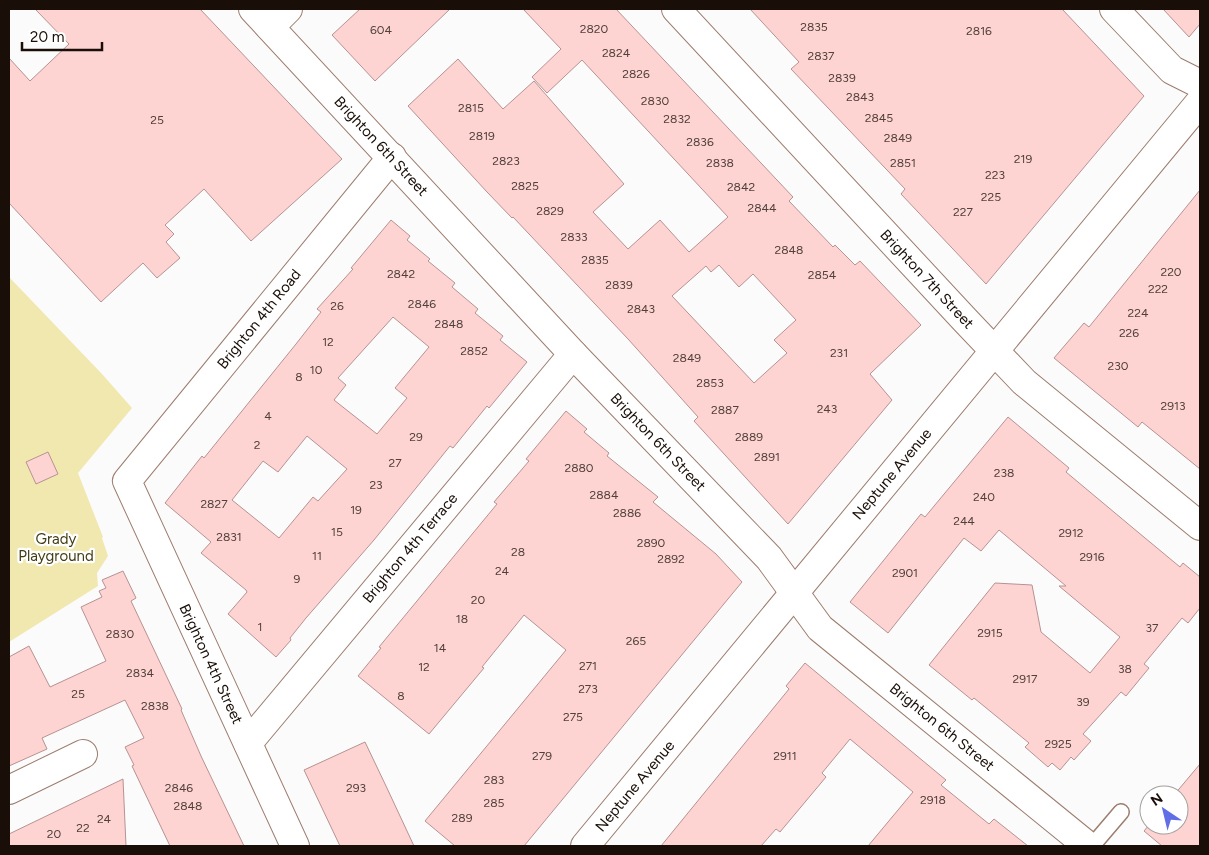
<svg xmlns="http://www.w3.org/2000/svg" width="1209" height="855" viewBox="0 0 1209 855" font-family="Figtree,sans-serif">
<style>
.green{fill:#f1e8af}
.building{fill:#fdd4d2;stroke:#b79291;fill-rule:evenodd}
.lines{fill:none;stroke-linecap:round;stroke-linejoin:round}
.lane-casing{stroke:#9c7d6e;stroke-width:18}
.street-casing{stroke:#9c7d6e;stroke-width:30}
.secondary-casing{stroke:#9c7d6e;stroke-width:30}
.lane{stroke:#fff;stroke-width:15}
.street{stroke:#fff;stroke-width:28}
.secondary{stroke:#fff;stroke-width:28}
.labels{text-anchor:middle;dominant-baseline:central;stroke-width:4.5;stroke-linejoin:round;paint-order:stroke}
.number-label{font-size:12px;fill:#52403a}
.street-label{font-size:15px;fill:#190e08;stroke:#fff}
.park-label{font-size:15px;fill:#423c14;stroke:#fff}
</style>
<rect width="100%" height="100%" fill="#fbfbfb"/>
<!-- green -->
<path class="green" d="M 9,277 L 102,374 L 132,408 L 78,473 L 103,537 L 102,538 L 108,556 L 97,573 L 98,586 L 9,642 Z"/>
<!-- building -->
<g class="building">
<path d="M 35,9 L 200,9 L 342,159 L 251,241 L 204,189 L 165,225 L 174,234 L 166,242 L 180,258 L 157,278 L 143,263 L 101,302 L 9,203 L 9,58 L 30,81 L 69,44 Z"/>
<path d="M 360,9 L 450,9 L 375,81 L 332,35 Z"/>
<path d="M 523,9 L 616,9 L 793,197 L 789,201 L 833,247 L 835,245 L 855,265 L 860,261 L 921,325 L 870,374 L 892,400 L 788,524 L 694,421 L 698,417 L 628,339 L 513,217 L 512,218 L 487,192 L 408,106 L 458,59 L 503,109 L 534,81 L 624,184 L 593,212 L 628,249 L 660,220 L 689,252 L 728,217 L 582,60 L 547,93 L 532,77 L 561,49 ZM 719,265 L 739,287 L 753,274 L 796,320 L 774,340 L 787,353 L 754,383 L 672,296 L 706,266 L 711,272 Z"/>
<path d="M 750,9 L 1062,9 L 1144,96 L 986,284 L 901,194 L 905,189 L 791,69 L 799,62 Z"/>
<path d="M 1163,9 L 1200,9 L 1200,24 L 1189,37 Z"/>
<path d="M 1200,190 L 1200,469 L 1142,422 L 1138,427 L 1054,358 L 1084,323 L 1089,327 Z"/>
<path d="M 391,220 L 410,236 L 407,240 L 430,259 L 428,261 L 455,283 L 452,287 L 478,309 L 475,313 L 503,336 L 500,340 L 527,362 L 489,408 L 487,406 L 453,448 L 450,446 L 374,540 L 306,618 L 290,638 L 291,640 L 276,657 L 228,614 L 247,592 L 246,590 L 201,553 L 211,542 L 165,503 L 202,456 L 204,458 L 296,344 L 321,312 L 317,309 L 353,269 L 351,268 ZM 393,317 L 429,347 L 395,388 L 407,398 L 377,434 L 334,400 L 346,385 L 338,378 ZM 307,436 L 347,469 L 318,501 L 313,497 L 279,538 L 232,500 L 263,461 L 278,472 Z"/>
<path d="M 566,411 L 587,429 L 584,432 L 609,453 L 607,456 L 658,497 L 653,502 L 716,554 L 742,582 L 524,846 L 455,846 L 425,821 L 566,650 L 524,615 L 482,667 L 484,668 L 429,734 L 358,676 L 381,648 L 379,647 L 497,504 L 494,502 L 529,461 L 526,459 Z"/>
<path d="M 1008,417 L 1069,468 L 1066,472 L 1133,528 L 1180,567 L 1183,563 L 1200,577 L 1200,608 L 1188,623 L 1182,618 L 1144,664 L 1149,668 L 1126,696 L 1121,692 L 1083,734 L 1091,741 L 1074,760 L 1071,757 L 1060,770 L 1052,763 L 1048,767 L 1025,747 L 1029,743 L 974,698 L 972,700 L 929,665 L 995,583 L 1032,585 L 1041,632 L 1090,673 L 1120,637 L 1059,586 L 1066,586 L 999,530 L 981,551 L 964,538 L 888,633 L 850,602 L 921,514 L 925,517 Z"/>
<path d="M 48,452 L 58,474 L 36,484 L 26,462 Z"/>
<path d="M 123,571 L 136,598 L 131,601 L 182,709 L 181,710 L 201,756 L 244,846 L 170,846 L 132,766 L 134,765 L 125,747 L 144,738 L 125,700 L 42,738 L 47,749 L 9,766 L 9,657 L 29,646 L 50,687 L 106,661 L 81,607 L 102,597 L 99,591 L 106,588 L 102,580 Z"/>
<path d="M 805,663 L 946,780 L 941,785 L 989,824 L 994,819 L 1028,846 L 868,846 L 913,792 L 850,739 L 822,773 L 826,777 L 780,832 L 776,829 L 761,846 L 661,846 L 789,689 L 786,686 Z"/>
<path d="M 365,742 L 386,786 L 414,846 L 340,846 L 304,770 Z"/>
<path d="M 1200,764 L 1200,846 L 1162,846 L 1144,831 L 1149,825 L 1179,825 L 1179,795 L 1174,795 Z"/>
<path d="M 123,779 L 126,846 L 9,846 L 9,834 Z"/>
</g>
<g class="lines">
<!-- lane casing -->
<g class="lane-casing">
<path id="lane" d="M 1092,846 L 1121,812"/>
</g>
<!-- street casing -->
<g class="street-casing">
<g id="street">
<path d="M 253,9 L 573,354 L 769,558 L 820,628 L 1088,846"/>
<path d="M 676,9 L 965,320 L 1024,382 L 1200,526"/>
<path d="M 1114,9 L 1172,70 L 1200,84"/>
<path d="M 270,27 L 288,9"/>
<path d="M 248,743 L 573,354"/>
<path d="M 9,790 L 83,754"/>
<path d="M 295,846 L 127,481 L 392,157"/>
</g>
</g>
<!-- secondary casing -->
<g class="secondary-casing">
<path id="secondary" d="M 585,846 L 1200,102"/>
</g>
<!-- lane -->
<use href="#lane" class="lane"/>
<!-- street -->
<use href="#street" class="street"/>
<!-- secondary -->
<use href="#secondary" class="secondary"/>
</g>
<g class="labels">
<!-- number labels -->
<g class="number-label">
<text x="814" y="27">2835</text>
<text x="594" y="29">2820</text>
<text x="381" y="30">604</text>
<text x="979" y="31">2816</text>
<text x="616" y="53">2824</text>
<text x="821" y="56">2837</text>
<text x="636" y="74">2826</text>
<text x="842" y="78">2839</text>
<text x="860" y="97">2843</text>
<text x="655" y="101">2830</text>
<text x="471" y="108">2815</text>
<text x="879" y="118">2845</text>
<text x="677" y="119">2832</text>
<text x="157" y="120">25</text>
<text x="482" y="136">2819</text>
<text x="898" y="138">2849</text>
<text x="700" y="142">2836</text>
<text x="1023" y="159">219</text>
<text x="506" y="161">2823</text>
<text x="720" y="163">2838</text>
<text x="903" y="163">2851</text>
<text x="995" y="175">223</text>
<text x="525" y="186">2825</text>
<text x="741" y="187">2842</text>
<text x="991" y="197">225</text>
<text x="762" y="208">2844</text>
<text x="550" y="211">2829</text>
<text x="963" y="212">227</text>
<text x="574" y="237">2833</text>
<text x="789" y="250">2848</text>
<text x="595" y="260">2835</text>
<text x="1171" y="272">220</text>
<text x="401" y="274">2842</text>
<text x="822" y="275">2854</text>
<text x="619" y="285">2839</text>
<text x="1158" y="289">222</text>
<text x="422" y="304">2846</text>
<text x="337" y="306">26</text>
<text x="641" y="309">2843</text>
<text x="1138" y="313">224</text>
<text x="449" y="324">2848</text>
<text x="1129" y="333">226</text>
<text x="328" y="342">12</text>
<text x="474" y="351">2852</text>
<text x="839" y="353">231</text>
<text x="687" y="358">2849</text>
<text x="1118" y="366">230</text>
<text x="316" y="370">10</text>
<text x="299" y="377">8</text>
<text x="710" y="383">2853</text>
<text x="1173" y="406">2913</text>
<text x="827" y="409">243</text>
<text x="725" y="410">2887</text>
<text x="268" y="416">4</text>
<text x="416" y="437">29</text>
<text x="749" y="437">2889</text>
<text x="257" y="445">2</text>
<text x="767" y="457">2891</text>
<text x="395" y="463">27</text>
<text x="579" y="468">2880</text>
<text x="1004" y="473">238</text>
<text x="376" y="485">23</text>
<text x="604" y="495">2884</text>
<text x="984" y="497">240</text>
<text x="214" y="504">2827</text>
<text x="356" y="510">19</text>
<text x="627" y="513">2886</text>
<text x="964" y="521">244</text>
<text x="337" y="532">15</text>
<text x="1071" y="533">2912</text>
<text x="229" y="537">2831</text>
<text x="651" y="543">2890</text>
<text x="518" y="552">28</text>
<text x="317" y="556">11</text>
<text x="1092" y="557">2916</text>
<text x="671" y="559">2892</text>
<text x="502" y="571">24</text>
<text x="905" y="573">2901</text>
<text x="297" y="579">9</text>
<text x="478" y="600">20</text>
<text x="462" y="619">18</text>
<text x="260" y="627">1</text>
<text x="1152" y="628">37</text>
<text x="990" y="633">2915</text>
<text x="120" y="634">2830</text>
<text x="636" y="641">265</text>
<text x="440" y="648">14</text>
<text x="588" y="666">271</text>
<text x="424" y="667">12</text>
<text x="1125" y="669">38</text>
<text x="140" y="673">2834</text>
<text x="1025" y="679">2917</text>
<text x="588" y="689">273</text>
<text x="78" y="694">25</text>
<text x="401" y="696">8</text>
<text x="1083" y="702">39</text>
<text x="155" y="706">2838</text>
<text x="573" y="717">275</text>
<text x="1058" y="744">2925</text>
<text x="542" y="756">279</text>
<text x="785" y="756">2911</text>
<text x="494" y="780">283</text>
<text x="179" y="788">2846</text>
<text x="356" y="788">293</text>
<text x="933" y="800">2918</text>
<text x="494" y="803">285</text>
<text x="188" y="806">2848</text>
<text x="462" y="818">289</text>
<text x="104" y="819">24</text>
<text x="83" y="828">22</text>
<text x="54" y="834">20</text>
</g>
<!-- street labels -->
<g class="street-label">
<text transform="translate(381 146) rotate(47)">Brighton 6th Street</text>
<text transform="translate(927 279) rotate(47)">Brighton 7th Street</text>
<text transform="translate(259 319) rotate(-51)">Brighton 4th Road</text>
<text transform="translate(658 442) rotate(46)">Brighton 6th Street</text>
<text transform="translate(892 474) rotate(-50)">Neptune Avenue</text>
<text transform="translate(410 548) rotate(-50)">Brighton 4th Terrace</text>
<text transform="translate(211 664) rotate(65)">Brighton 4th Street</text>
<text transform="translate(942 727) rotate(39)">Brighton 6th Street</text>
<text transform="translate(635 786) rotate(-50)">Neptune Avenue</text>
</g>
<!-- park labels -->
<g class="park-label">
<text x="56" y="539">Grady<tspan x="56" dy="17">Playground</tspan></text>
</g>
</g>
<!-- border -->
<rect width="1209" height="855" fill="none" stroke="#190e08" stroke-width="20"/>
<!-- north arrow -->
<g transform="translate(1164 810) rotate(325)"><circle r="24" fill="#ffffff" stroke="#a39f9c"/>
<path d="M0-4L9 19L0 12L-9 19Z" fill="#616ee6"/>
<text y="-8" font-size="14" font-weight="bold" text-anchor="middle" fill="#190e08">N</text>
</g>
<!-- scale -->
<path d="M22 42v8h80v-8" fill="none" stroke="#190e08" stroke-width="2.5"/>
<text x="30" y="42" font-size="15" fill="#190e08" stroke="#ffffff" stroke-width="4" paint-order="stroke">20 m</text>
</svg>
